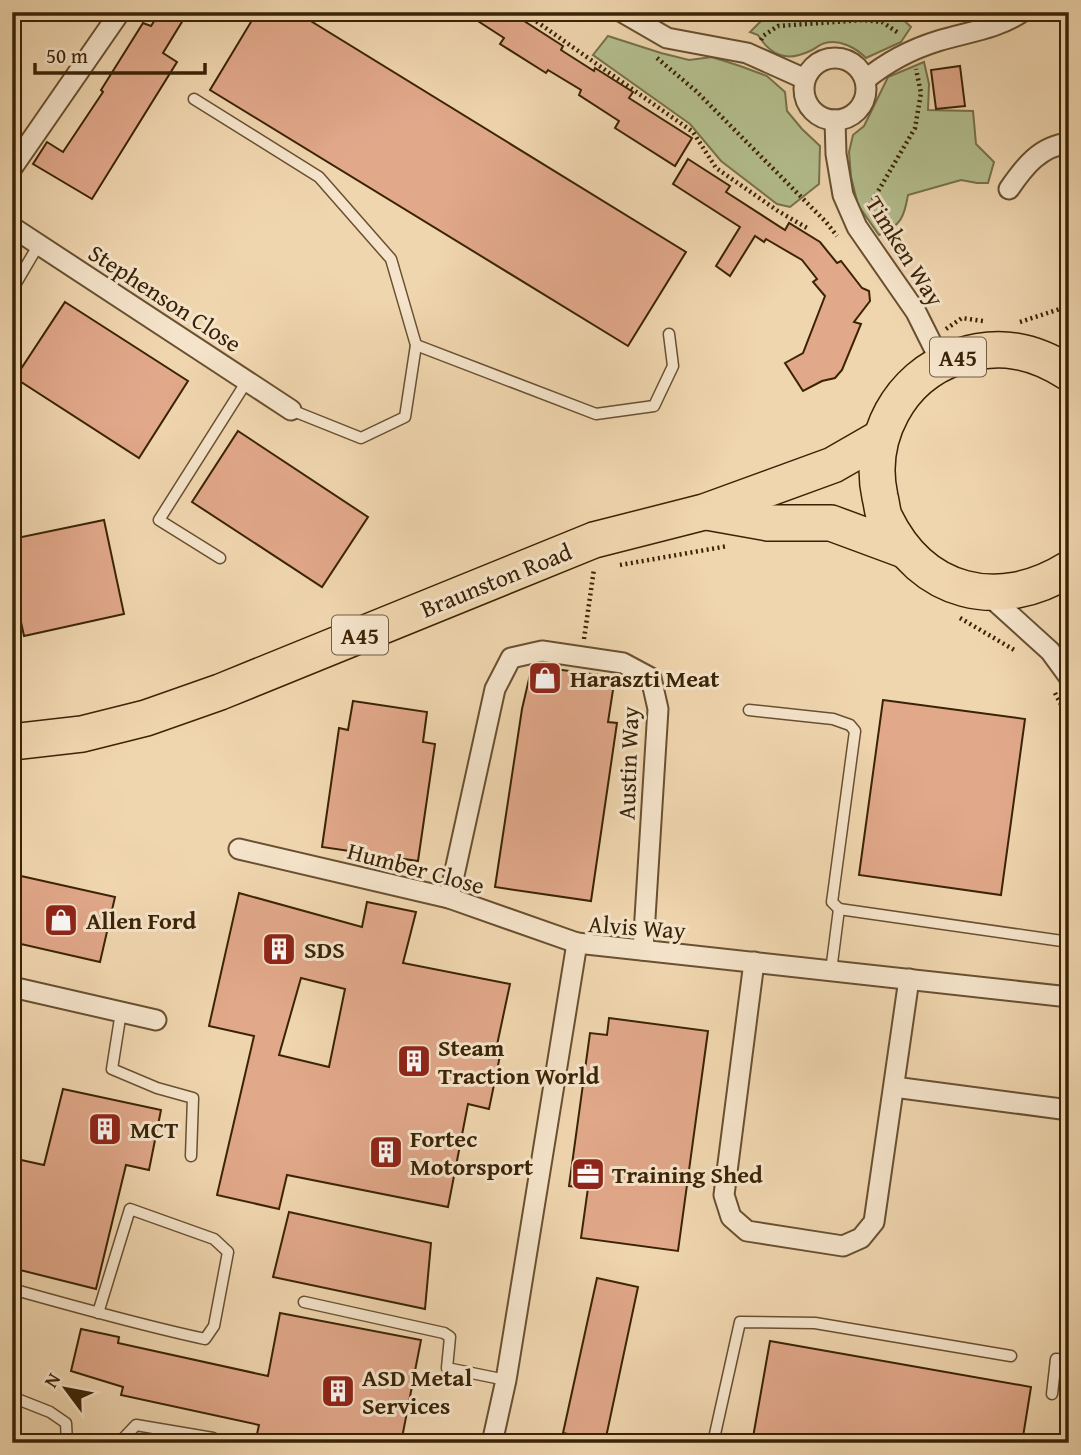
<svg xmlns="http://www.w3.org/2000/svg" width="1081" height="1455" viewBox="0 0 1081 1455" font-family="'Gentium Book Plus',serif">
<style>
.green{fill:#b4bf8f;stroke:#77714a;stroke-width:2}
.building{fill:#e1a88a;stroke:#3a2305;stroke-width:2;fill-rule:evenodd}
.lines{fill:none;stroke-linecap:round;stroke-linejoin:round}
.lane-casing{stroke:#685030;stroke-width:13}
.street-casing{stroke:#685030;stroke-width:23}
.highway-casing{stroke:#3a2305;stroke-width:38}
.path{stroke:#3a2305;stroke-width:4.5;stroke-dasharray:2 3.5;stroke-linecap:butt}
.lane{stroke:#f5e4cb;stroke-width:10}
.street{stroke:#f5e4cb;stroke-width:19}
.highway{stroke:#f0d6af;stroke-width:35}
.labels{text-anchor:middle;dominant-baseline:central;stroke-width:6;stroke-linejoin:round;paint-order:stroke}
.shield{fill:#f5e4cb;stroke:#725d40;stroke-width:2}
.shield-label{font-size:23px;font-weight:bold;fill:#3a2305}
.street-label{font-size:24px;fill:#3a2305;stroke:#f5e4cb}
.poi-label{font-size:24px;font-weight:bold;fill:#3a2305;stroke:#f5e4cb;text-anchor:start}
</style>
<rect width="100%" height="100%" fill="#f0d6af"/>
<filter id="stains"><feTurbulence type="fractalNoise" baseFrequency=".00286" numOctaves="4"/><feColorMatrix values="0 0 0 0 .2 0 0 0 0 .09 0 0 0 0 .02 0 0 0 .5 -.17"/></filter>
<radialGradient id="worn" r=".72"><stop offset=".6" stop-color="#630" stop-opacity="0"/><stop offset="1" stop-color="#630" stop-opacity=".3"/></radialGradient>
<!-- green -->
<g class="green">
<path d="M 770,12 L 895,12 L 911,27 L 901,42 L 866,58 C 856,48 840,39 825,43 C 820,44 815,49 810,51 C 787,62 771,56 758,35 L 750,32 Z"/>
<path d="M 608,36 L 661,53 L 689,60 L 712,57 L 740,66 L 767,76 L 785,92 L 787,111 L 802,129 L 820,146 L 819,184 L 790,207 L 777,204 L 721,161 L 690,124 L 593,55 Z"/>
<path d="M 924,62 L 929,84 L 928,110 L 973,111 L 976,144 L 994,162 L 988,183 L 977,183 L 961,180 L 908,195 C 904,218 901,225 879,235 L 858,205 L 851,177 L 849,152 L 853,135 L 864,126 L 888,77 Z"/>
</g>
<!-- building -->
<g class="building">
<path d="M 160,12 L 188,12 L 163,53 L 177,62 L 92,199 L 33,164 L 47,142 L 63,152 L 103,92 L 101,90 L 143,23 L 151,26 Z"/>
<path d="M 257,12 L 296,12 L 686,252 L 628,346 L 210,90 Z"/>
<path d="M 464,12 L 510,12 L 563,46 L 561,50 L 594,71 L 595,68 L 633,92 L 629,98 L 692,138 L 675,166 L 615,128 L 619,121 L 579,95 L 581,90 L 548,70 L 546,73 L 500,44 L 504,38 Z"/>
<path d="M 960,66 L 965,106 L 936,109 L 931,70 Z"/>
<path d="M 688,159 L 730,186 L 726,192 L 785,230 L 789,223 L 820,242 L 837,263 L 841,261 L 862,288 L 869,291 L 870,301 L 854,322 L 861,324 L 842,370 L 835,378 L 822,381 L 803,391 L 785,363 L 803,353 L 825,296 L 813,282 L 817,279 L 802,260 L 766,239 L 764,242 L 755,236 L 730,276 L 716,266 L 740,227 L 673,184 Z"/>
<path d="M 65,302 L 188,381 L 139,458 L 15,378 Z"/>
<path d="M 238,431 L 368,517 L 322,587 L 192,502 Z"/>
<path d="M 104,520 L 124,614 L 24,636 L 12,580 L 12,539 Z"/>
<path d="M 532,666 L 615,677 L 608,722 L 617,723 L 591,901 L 495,887 L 522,709 Z"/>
<path d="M 883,700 L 1025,719 L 1001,895 L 859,875 Z"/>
<path d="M 353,701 L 427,712 L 423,742 L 435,744 L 418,861 L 322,847 L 339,728 L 348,730 Z"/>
<path d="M 12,874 L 115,897 L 100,962 L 12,942 Z"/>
<path d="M 239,893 L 362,927 L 367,902 L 416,912 L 403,963 L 510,984 L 497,1045 L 502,1046 L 489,1109 L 468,1104 L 448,1207 L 287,1175 L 279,1209 L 217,1195 L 254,1036 L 209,1026 ZM 301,978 L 345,989 L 329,1067 L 279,1055 Z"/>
<path d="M 609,1018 L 708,1031 L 678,1251 L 581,1238 L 588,1188 L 569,1186 L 590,1033 L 607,1035 Z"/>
<path d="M 63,1089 L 161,1110 L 149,1170 L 126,1165 L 96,1289 L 12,1268 L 12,1158 L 44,1165 Z"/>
<path d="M 289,1212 L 431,1243 L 425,1309 L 273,1277 Z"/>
<path d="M 597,1278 L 638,1287 L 605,1442 L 563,1433 Z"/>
<path d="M 280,1313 L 421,1340 L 401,1443 L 255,1443 L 259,1425 L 121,1395 L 123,1387 L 71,1371 L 81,1329 L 119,1337 L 118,1343 L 268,1376 Z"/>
<path d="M 770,1341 L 1031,1387 L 1022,1443 L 752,1443 Z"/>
</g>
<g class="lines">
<!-- lane casing -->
<g class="lane-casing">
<g id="lane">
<path d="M 194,99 L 319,177 L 391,259 L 416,345 L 405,417 L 361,438 L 291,410"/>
<path d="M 12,290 L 39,244"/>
<path d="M 416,345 L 596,414 L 654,406 L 673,366 L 669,334"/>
<path d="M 220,558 L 159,520 L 247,381"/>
<path d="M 749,710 L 833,719 L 850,725 L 855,731 L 833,895 L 832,902 L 839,909"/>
<path d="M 831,971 L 839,909 L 1069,942"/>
<path d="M 121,1012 L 112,1069 L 157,1088 L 193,1098 L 191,1156"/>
<path d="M 12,1289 C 76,1307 140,1325 205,1339 L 214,1326 L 228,1252 L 214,1239 L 130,1209 L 98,1313"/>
<path d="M 304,1302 L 444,1333 L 450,1337 L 447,1368 L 506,1380"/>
<path d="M 1052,1394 L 1056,1359 L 1069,1360"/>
<path d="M 12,1397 L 50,1412 L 66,1423 L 67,1443"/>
<path d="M 119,1443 L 136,1425 L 213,1438"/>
<path d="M 713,1443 L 740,1322 L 815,1323 L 1011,1356"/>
</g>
</g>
<!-- street casing -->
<g class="street-casing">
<g id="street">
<path d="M 622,12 L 667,38 L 747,53 L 805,79"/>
<circle cx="835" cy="89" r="31"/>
<path d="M 865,80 C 887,62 912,49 938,41 C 967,32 997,29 1022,12"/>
<path d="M 835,120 L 836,154 L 843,195 L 857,227 L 916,312 L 941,362"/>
<path d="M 12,168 L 120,12"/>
<path d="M 1009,189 C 1024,167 1040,146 1069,143"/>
<path d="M 12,227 L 291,410"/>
<path d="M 986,593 L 1050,651 L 1069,677"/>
<path d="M 239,849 L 449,898 L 577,943"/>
<path d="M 449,898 L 495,689 L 511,658 L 542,651 L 623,663 L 651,678 L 658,709 L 643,950"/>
<path d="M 754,962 L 724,1195 L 731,1217 L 747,1231 L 843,1246 L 861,1238 L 874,1222 L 909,979"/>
<path d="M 12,987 L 156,1020"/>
<path d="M 894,1087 L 1069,1110"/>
<path d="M 492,1443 L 506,1380 L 577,943 L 1069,997"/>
</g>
</g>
<!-- highway casing -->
<g class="highway-casing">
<g id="highway">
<path d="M 1069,373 C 1033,350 999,343 957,357 C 899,377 867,438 880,497 C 882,504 882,512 885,518 C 922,594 998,613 1069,569"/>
<path d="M 707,512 L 768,523 L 831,523 L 904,550"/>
<path d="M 12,742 L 82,734 L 146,718 L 220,692 L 594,540 L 704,512 L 833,465 L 880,438"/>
</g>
</g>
<!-- path -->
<g class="path">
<path d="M 523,12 L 693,132 L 716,168 L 778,211 L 807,228"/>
<path d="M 761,40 L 763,36 L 778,26 L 863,20 L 882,22 L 900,34"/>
<path d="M 657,58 L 696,91 L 826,222 L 837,236"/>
<path d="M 870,205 L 915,128 L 921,93 L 916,69"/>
<path d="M 1020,322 L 1069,306"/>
<path d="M 946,329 L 962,318 L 983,321"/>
<path d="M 620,565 L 728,546"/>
<path d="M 960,618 L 1016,651"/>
<path d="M 584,639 L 594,569"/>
<path d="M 1055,693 L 1069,720"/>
</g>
<!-- lane -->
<use href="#lane" class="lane"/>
<!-- street -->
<use href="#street" class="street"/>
<!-- highway -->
<use href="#highway" class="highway"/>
</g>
<!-- icons -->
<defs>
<g id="shop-square" transform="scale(1.75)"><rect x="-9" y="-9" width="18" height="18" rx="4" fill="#8f2418" stroke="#f5e4cb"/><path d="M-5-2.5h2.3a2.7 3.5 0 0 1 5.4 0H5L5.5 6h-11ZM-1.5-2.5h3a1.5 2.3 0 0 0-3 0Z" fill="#fff"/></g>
<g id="building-square" transform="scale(1.75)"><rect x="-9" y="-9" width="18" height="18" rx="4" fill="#8f2418" stroke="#f5e4cb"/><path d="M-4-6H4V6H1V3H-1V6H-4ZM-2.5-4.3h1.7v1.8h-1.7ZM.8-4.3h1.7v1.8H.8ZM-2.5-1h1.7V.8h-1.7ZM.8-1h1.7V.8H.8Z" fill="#fff"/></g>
<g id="office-square" transform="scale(1.75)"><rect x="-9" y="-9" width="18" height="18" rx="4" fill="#8f2418" stroke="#f5e4cb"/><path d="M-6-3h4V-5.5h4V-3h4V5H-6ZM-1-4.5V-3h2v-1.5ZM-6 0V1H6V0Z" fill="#fff"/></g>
</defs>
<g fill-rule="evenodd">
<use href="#shop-square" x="545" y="678"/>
<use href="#shop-square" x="61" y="920"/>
<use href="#building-square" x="279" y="949"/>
<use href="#building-square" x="414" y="1061"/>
<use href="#building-square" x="105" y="1129"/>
<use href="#building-square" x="386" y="1152"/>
<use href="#office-square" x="588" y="1174"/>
<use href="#building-square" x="338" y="1391"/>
</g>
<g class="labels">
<!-- shield labels -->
<g class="shield">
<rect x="930" y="337.5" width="56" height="39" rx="5"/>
<rect x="332" y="615.5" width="56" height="39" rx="5"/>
</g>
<g class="shield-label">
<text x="958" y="357">A45</text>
<text x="360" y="635">A45</text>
</g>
<!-- street labels -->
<g class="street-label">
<text transform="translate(905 251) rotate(58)">Timken Way</text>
<text transform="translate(165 298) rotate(33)">Stephenson Close</text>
<text transform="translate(496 580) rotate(-22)">Braunston Road</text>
<text transform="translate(628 763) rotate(-88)">Austin Way</text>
<text transform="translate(416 868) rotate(15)">Humber Close</text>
<text transform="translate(637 927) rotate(4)">Alvis Way</text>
</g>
<!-- poi labels -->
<g class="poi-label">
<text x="570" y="678">Haraszti Meat</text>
<text x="86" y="920">Allen Ford</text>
<text x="304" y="949">SDS</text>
<text x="438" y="1047">Steam<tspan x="438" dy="28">Traction World</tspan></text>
<text x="130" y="1129">MCT</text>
<text x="410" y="1138">Fortec<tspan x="410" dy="28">Motorsport</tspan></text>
<text x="612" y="1174">Training Shed</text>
<text x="362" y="1377">ASD Metal<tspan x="362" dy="28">Services</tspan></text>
</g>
</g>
<!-- margin -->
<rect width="1081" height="1455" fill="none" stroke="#f0d6af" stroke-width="42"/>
<rect x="14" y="14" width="1053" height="1427" fill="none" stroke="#3a2305" stroke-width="3.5"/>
<rect x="21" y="21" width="1039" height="1413" fill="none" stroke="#3a2305" stroke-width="2"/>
<!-- north arrow -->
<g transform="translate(66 1389) rotate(302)" stroke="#f5e4cb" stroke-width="5" paint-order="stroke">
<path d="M0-5L12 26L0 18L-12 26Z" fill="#3a2305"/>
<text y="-10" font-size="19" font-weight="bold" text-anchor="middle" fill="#3a2305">N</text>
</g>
<!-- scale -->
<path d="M35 63v10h170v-10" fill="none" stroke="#3a2305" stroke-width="3.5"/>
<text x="46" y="63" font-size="21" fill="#3a2305" stroke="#f5e4cb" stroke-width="5" paint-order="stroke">50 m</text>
<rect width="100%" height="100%" filter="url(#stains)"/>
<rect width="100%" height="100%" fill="url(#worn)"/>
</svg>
